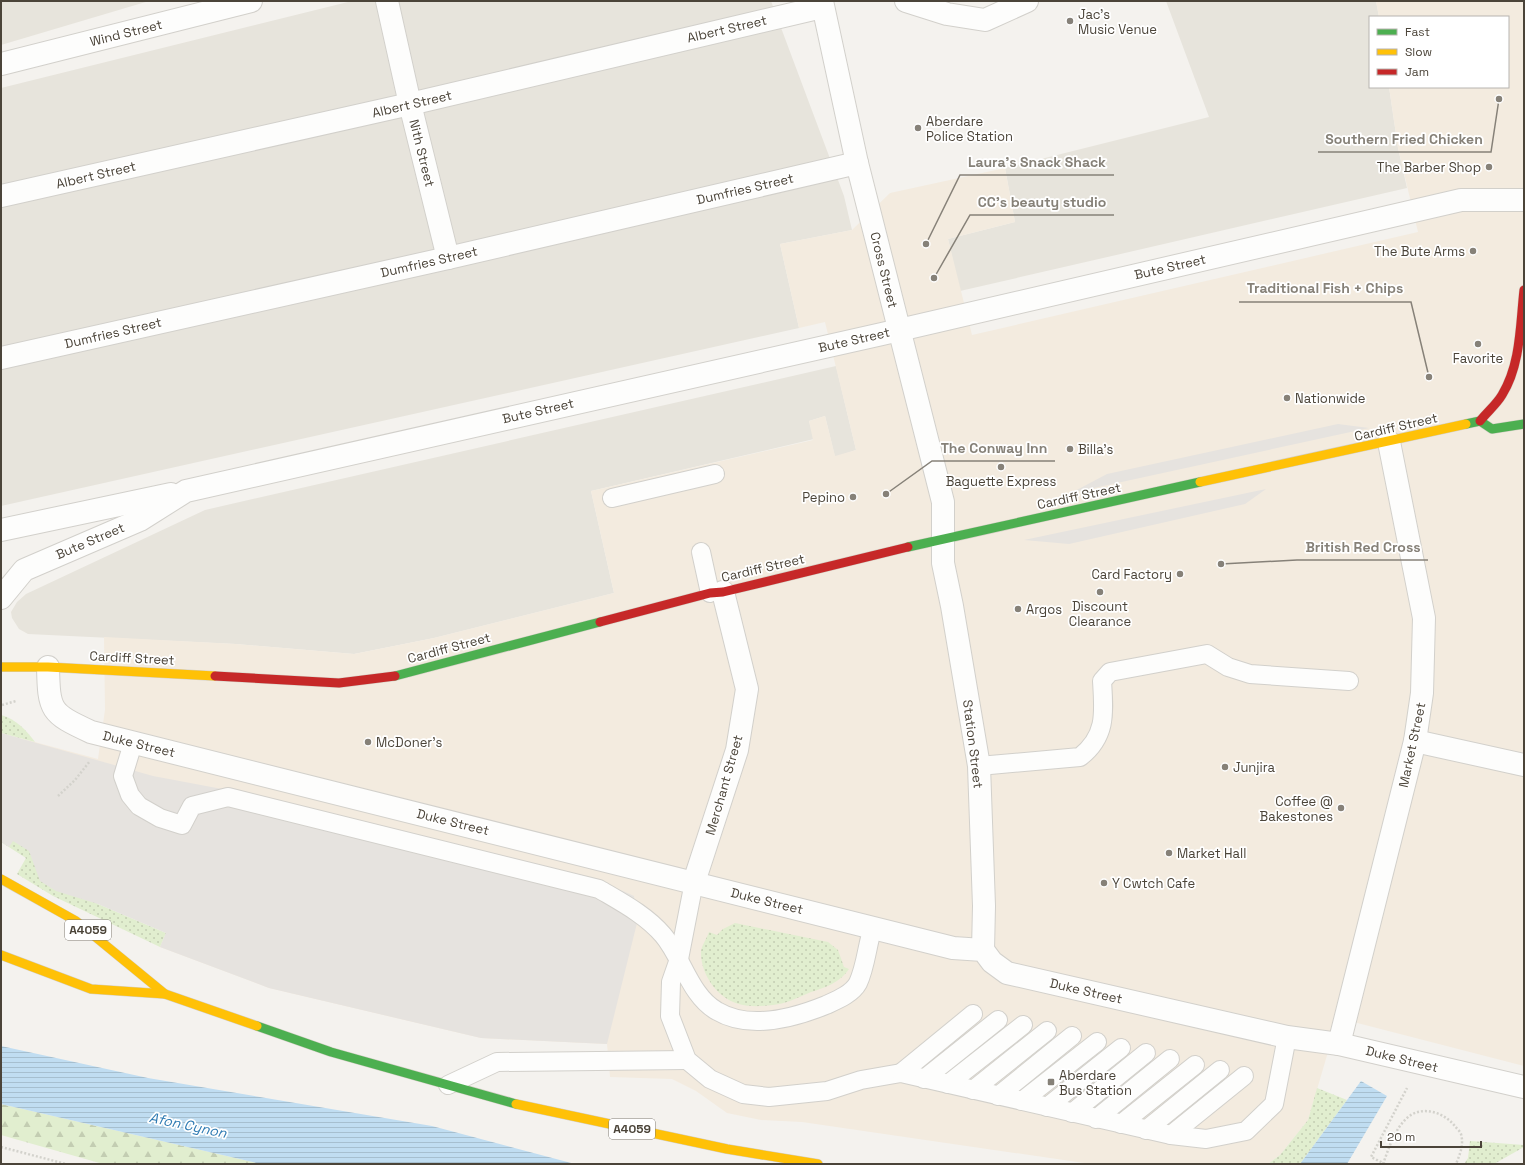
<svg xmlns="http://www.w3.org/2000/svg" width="1525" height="1165" viewBox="0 0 1525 1165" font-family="'Space Grotesk',sans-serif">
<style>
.residential{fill:#e7e4dc}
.commercial{fill:#f3ebdf}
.grass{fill:url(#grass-dots)}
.forest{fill:url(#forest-firs)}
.parking{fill:#e6e3df}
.water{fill:url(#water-rules)}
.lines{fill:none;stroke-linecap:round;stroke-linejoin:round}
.lane-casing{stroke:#d2d0cb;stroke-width:20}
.street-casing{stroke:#d2d0cb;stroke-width:24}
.fast-casing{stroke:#d3cfc5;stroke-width:10}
.slow-casing{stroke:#d3cfc5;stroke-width:10}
.jam-casing{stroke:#d3cfc5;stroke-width:10}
.path{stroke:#d3d2cc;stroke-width:2.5;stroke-dasharray:2 2;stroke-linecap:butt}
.lane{stroke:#fdfdfc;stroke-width:18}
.street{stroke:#fdfdfc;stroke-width:22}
.fast{stroke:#4caf50;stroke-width:9}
.slow{stroke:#ffc107;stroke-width:9}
.jam{stroke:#c62828;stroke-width:9}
.path-bridge{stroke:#d3d2cc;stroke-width:2.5;stroke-dasharray:2 2;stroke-linecap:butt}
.poi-dot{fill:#868178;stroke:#fff;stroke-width:1.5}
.labels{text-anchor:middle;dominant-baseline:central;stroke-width:3.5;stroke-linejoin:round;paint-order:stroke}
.shield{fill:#fff;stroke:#817c74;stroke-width:1}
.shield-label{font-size:12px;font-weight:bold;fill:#4b4439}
.poi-label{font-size:13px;fill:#4b4439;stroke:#fff;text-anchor:start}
.street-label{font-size:13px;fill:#4b4439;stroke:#fff}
.water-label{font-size:14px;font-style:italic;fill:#2e7ab2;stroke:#fff}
.leader{fill:none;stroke:#868178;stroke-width:1.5}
.callout-dot{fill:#868178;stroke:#fff;stroke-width:1.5}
.callout-label{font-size:14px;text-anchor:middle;font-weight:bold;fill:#868178;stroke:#fff;stroke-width:3.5;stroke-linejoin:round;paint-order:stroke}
</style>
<defs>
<pattern id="grass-dots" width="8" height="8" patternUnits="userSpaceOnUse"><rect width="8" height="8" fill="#e1eecf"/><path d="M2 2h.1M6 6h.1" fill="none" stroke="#c3cdb2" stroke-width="1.8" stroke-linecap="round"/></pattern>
<pattern id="forest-firs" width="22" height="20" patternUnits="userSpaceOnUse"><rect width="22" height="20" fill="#e1eecf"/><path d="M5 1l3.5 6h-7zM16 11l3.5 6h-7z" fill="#c3cdb2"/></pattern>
<pattern id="water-rules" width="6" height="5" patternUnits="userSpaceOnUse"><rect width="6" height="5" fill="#c0ddf1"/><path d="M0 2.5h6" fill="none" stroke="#a6bfcf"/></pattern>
</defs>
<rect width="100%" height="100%" fill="#f4f2ee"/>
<!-- residential -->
<g class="residential">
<path d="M 1,1 L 149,1 L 1,45 Z"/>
<path d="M 352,1 L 771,1 L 844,196 L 852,230 L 780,244 L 799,328 L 1,506 L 1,88 Z"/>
<path d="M 1166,1 L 1376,1 L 1379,17 L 1370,17 L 1370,87 L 1389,87 L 1398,148 L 1407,188 L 960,291 L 948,239 L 1015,222 L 1005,168 L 1209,117 Z"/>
<path d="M 836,366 L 856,450 L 835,457 L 825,416 L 809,421 L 814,439 L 591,491 L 614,593 L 434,638 L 354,654 L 236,644 L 28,634 L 19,629 L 12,618 L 11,612 L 17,602 L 26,594 L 205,510 Z"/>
</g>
<!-- commercial -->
<path class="commercial" d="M 1376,1 L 1524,1 L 1524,1066 L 1338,1018 L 1308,1120 L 1280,1155 L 1268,1164 L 1091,1164 L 802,1122 L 761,1120 L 727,1113 L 696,1091 L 672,1079 L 610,1077 L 607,1044 L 481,1038 L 269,988 L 160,947 L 166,933 L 1,733 L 98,759 L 105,710 L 104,637 L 236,644 L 354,654 L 434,638 L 614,593 L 591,491 L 813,440 L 809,421 L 825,416 L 835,456 L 856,450 L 825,322 L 799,328 L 780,244 L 852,230 L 890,193 L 1005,168 L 1015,222 L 948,239 L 972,335 L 1418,232 L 1398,148 L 1389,87 L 1508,87 L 1508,17 L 1379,17 Z"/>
<!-- grass -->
<g class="grass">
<path d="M 1,715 C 16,719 26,730 35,742 L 1,733 Z"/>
<path d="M 1,818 L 98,904 L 166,933 L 160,947 L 53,896 L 17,874 L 26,858 L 1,842 Z"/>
<path d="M 735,923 L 828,942 L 838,950 L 844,967 L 849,969 C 841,982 824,988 811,992 C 799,997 786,1004 773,1005 C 764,1006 752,1007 743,1005 C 719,1001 700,975 701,951 C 702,945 707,938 709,932 L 717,935 L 723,929 Z"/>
<path d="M 1317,1088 L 1347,1100 L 1300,1164 L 1268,1164 L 1280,1155 L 1308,1120 Z"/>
<path d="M 1470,1141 L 1524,1145 L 1524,1147 L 1494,1164 L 1464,1164 L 1468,1158 Z"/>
</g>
<!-- forest -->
<path class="forest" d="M 1,1104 L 261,1164 L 103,1164 L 1,1135 Z"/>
<!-- parking -->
<g class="parking">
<path d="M 1338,424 L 1369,428 L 1071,493 L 1107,474 Z"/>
<path d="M 1266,489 L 1245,504 L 1069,544 L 1024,540 Z"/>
<path d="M 1,733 L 153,776 L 222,789 L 399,833 L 623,891 L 634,896 L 637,923 L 607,1044 L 481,1038 L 269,988 L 160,947 L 166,933 L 98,904 L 56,891 L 40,881 L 29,851 L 13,841 L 9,847 L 1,842 Z"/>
</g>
<!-- water -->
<g class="water">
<path d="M 1,1046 L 148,1078 L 432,1126 L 575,1164 L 261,1164 L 1,1104 Z"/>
<path d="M 1361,1081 L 1387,1096 L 1347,1164 L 1300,1164 Z"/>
</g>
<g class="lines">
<!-- lane casing -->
<g class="lane-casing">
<g id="lane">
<path d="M 612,498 L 715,474"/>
<path d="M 701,552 L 710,593"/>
<path d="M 133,743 L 123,776 L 130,795 L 139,806 L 160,818 L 182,825 L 192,806 L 228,797 L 599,889 C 621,902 646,915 663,935 C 682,957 690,996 717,1011 C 749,1030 794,1018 826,1005 C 837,1000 852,994 858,983 C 866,966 867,945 873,927"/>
<path d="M 979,766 L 1080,757 C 1107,736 1104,712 1102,681 L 1110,672 L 1207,654 L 1228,667 L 1250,674 L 1349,681"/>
<path d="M 694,882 L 679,959 L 671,982 L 670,1016 L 687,1060 L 710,1079 L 743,1094 L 769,1097 L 827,1091 L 861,1080 L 901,1073 L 1171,1135 L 1206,1139 L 1246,1131 L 1274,1104 L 1287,1037"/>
<path d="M 901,1073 L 973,1014"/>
<path d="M 924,1079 L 998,1020"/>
<path d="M 948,1084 L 1023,1025"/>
<path d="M 448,1085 L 497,1062 L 687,1060"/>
<path d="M 973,1090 L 1047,1031"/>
<path d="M 998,1096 L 1072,1036"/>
<path d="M 1022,1101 L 1097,1042"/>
<path d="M 1047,1107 L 1121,1048"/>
<path d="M 1072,1113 L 1146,1053"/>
<path d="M 1096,1119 L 1170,1059"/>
<path d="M 1121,1124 L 1195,1065"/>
<path d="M 1146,1130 L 1220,1070"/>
<path d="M 1171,1135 L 1244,1076"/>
</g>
</g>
<!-- street casing -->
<g class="street-casing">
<g id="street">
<path d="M 387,1 L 410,104 L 448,258"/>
<path d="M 822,1 L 857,163 L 943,502 L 943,563 L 952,606 L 979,766 L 984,906 L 983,950"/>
<path d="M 906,1 L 947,14 L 985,20 L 1027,1"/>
<path d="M 1,64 L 251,1"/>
<path d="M 1,196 L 410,104 L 822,7"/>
<path d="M 1,358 L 448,258 L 857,163"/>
<path d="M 1,530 L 171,494"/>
<path d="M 1,598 L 24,570 L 140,520 L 186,491 L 882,334 L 1461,200 L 1524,200"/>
<path d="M 48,667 C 49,711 50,713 91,732 L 953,948 L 983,950 L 992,962 L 1007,973 L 1287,1037 L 1339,1044 L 1524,1087"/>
<path d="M 1415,741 L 1524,765"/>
<path d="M 694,882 L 737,750 L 747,689 L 723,592"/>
<path d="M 1339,1044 L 1415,741 L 1422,693 L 1424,618 L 1389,442"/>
</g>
</g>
<!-- fast casing -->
<g class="fast-casing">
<g id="fast">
<path d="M 1466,424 L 1480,421 L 1492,429 L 1524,424"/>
<path d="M 908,547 L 1200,482"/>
<path d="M 395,676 L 600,622"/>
<path d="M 257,1026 L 331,1052 L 516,1104"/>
</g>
</g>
<!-- slow casing -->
<g class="slow-casing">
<g id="slow">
<path d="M 1200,482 L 1466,424"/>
<path d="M 1,667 L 48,667 L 215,676"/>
<path d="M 1,879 L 76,921 L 165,994"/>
<path d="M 1,955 L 91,989 L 165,994 L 257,1026"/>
<path d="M 516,1104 L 727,1149 L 818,1164"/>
</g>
</g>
<!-- jam casing -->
<g class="jam-casing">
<g id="jam">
<path d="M 1480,421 C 1487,412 1496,405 1502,395 C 1521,364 1520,325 1524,290"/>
<path d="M 600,622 L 710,593 L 723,592 L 908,547"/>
<path d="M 215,676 L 339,683 L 395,676"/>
</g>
</g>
<!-- path -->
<g class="path">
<path d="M 2,705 L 16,701"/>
<path d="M 58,796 L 75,780 L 90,761"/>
<path d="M 1,1147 L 66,1164"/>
<path d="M 1385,1164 L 1371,1157 L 1407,1088"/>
</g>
<!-- lane -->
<use href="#lane" class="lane"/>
<!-- street -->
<use href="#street" class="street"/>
<!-- fast -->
<use href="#fast" class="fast"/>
<!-- slow -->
<use href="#slow" class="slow"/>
<!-- jam -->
<use href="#jam" class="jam"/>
<!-- path-bridge -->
<path class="path-bridge" d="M 1383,1164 C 1389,1148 1394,1130 1407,1118 C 1421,1105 1443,1112 1454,1125 C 1456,1128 1460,1131 1461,1134 C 1464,1145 1460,1154 1456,1164"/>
</g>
<!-- markers -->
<g class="poi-dot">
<circle cx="1070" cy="21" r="4"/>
<circle cx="918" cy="128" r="4"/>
<circle cx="1489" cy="167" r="4"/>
<circle cx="1473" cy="251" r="4"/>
<circle cx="1478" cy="344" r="4"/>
<circle cx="1287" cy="398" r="4"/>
<circle cx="1070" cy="449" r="4"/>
<circle cx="1001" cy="467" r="4"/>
<circle cx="853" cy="497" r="4"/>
<circle cx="1180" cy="574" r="4"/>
<circle cx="1100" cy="592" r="4"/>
<circle cx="1018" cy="609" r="4"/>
<circle cx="368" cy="742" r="4"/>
<circle cx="1225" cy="767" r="4"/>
<circle cx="1341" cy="808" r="4"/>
<circle cx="1169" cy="853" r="4"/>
<circle cx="1104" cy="883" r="4"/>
<rect x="1047" y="1078" width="8" height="8" rx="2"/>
</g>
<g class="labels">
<!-- shield labels -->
<g class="shield">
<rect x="65" y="920" width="46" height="20" rx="3"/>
<rect x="609" y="1119" width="46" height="20" rx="3"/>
</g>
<g class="shield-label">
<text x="88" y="930">A4059</text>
<text x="632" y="1129">A4059</text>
</g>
<!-- poi labels -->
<g class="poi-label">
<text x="1078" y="14">Jac's<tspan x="1078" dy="15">Music Venue</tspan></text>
<text x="926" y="121">Aberdare<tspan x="926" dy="15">Police Station</tspan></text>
<text x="1481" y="167" text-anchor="end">The Barber Shop</text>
<text x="1465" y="251" text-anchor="end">The Bute Arms</text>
<text x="1478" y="358" text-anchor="middle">Favorite</text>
<text x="1295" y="398">Nationwide</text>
<text x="1078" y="449">Billa's</text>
<text x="1001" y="481" text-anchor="middle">Baguette Express</text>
<text x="845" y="497" text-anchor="end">Pepino</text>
<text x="1172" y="574" text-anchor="end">Card Factory</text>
<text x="1100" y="606" text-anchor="middle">Discount<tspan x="1100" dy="15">Clearance</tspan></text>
<text x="1026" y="609">Argos</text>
<text x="376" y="742">McDoner's</text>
<text x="1233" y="767">Junjira</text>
<text x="1333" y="801" text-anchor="end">Coffee @<tspan x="1333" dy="15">Bakestones</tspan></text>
<text x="1177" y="853">Market Hall</text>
<text x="1112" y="883">Y Cwtch Cafe</text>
<text x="1059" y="1075">Aberdare<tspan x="1059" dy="15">Bus Station</tspan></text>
</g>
<!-- street labels -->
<g class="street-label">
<text transform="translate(727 29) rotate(-13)">Albert Street</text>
<text transform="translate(126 33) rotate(-14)">Wind Street</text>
<text transform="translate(412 104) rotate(-13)">Albert Street</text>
<text transform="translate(422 153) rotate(76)">Nith Street</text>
<text transform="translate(96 175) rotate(-13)">Albert Street</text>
<text transform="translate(745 189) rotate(-13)">Dumfries Street</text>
<text transform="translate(429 262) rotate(-13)">Dumfries Street</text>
<text transform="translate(1170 267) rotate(-13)">Bute Street</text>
<text transform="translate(884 270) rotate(76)">Cross Street</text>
<text transform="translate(113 333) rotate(-13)">Dumfries Street</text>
<text transform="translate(854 340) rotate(-13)">Bute Street</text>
<text transform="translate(538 411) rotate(-13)">Bute Street</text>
<text transform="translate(1396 427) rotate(-13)">Cardiff Street</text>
<text transform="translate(1079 496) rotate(-12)">Cardiff Street</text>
<text transform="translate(90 541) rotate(-23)">Bute Street</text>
<text transform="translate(763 568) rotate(-13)">Cardiff Street</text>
<text transform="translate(449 648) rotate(-15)">Cardiff Street</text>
<text transform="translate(132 658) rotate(3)">Cardiff Street</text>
<text transform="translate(139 744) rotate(14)">Duke Street</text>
<text transform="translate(973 744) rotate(83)">Station Street</text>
<text transform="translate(1412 745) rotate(-78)">Market Street</text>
<text transform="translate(724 785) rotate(-74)">Merchant Street</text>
<text transform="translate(453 822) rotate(14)">Duke Street</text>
<text transform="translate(767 901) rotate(14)">Duke Street</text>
<text transform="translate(1086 991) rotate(13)">Duke Street</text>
<text transform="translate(1402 1059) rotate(14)">Duke Street</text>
</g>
<!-- water labels -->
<g class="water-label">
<text transform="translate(188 1125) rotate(12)">Afon Cynon</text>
</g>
</g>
<!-- callouts -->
<path class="leader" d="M1499 99L1491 152H1318M926 244L960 175H1114M934 278L970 215H1114M1429 377L1411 302H1239M886 494L932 461H1055M1221 564L1297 560H1428"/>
<g class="callout-dot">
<circle cx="1499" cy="99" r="4"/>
<circle cx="926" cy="244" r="4"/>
<circle cx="934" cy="278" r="4"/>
<circle cx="1429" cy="377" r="4"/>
<circle cx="886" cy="494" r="4"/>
<circle cx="1221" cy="564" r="4"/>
</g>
<g class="callout-label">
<text x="1404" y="144">Southern Fried Chicken</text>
<text x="1037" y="167">Laura's Snack Shack</text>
<text x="1042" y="207">CC's beauty studio</text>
<text x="1325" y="293">Traditional Fish + Chips</text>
<text x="994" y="453">The Conway Inn</text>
<text x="1363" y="552">British Red Cross</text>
</g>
<!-- border -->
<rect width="1525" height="1165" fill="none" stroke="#4b4439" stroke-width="4"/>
<!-- legend -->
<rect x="1369" y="16" width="140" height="72" fill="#ffffff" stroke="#b7b4b0"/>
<rect x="1377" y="29" width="20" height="6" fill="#4caf50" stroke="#b7b4b0"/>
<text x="1405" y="36" font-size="12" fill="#4b4439">Fast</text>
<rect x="1377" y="49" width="20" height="6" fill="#ffc107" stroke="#b7b4b0"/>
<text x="1405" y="56" font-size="12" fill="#4b4439">Slow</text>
<rect x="1377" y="69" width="20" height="6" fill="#c62828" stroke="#b7b4b0"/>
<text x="1405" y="76" font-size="12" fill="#4b4439">Jam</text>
<!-- scale -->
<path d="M1381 1141v6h100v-6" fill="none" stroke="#4b4439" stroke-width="2"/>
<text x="1387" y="1141" font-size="12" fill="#4b4439" stroke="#ffffff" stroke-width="3" paint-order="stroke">20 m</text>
</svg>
